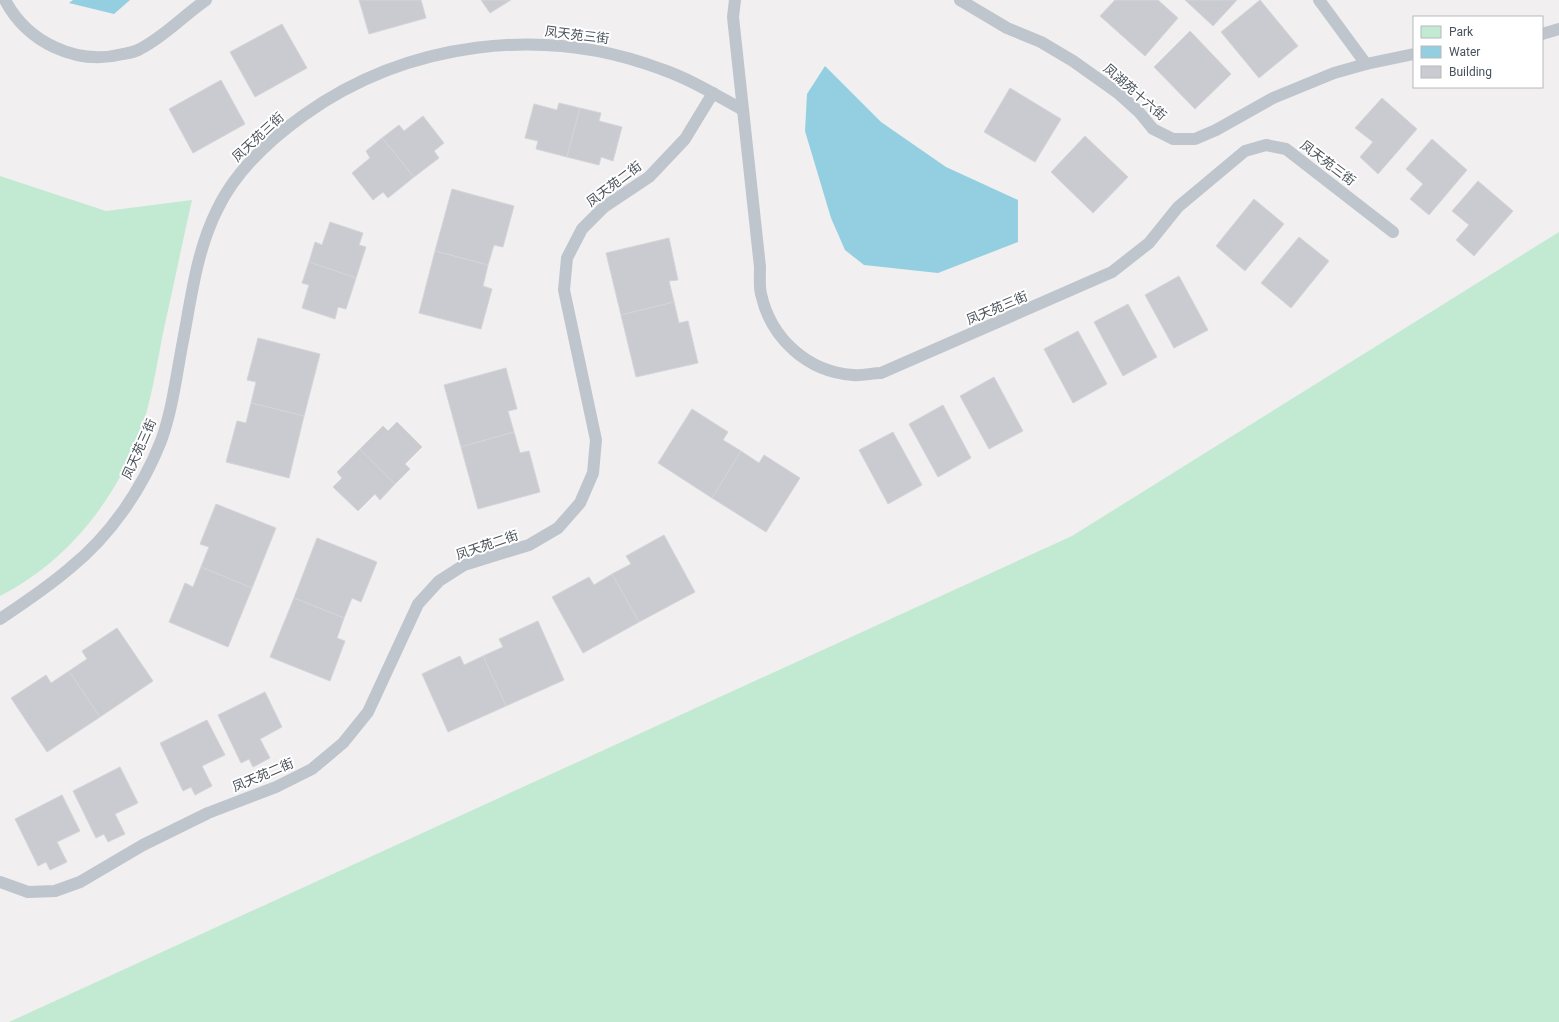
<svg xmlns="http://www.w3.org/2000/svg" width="1559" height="1022" viewBox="0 0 1559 1022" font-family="Roboto,'Noto Sans SC',sans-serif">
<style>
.green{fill:#c2ead2}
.water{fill:#94cfe1}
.building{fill:#c9cbd0;stroke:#d3d5d9}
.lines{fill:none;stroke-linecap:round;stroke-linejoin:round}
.lane{stroke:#bec5cc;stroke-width:12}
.labels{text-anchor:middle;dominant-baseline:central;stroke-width:4;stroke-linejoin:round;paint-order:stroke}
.street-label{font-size:13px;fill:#49515a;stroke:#fff}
</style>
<rect width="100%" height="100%" fill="#f1efef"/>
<!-- green -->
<g class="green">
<path d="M 0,176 L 106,211 L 192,200 C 182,244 173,289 163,333 C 157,364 152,397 142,427 C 118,498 67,562 0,596 Z"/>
<path d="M 1559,232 L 1559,1022 L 9,1022 L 1072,536 Z"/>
</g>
<!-- water -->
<g class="water">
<path d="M 73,0 L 130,0 L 114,14 L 69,3 Z"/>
<path d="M 825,66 L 881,122 L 946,167 L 1018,200 L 1018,242 L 938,273 L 864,265 L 845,250 L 831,218 L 805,131 L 807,94 Z"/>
</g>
<!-- building -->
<g class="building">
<path d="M 359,0 L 421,0 L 426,18 L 369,34 Z"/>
<path d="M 481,0 L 511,0 L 490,13 Z"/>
<path d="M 1115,0 L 1158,0 L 1178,18 L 1145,56 L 1100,16 Z"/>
<path d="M 1185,0 L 1237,0 L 1213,26 Z"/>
<path d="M 1260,0 L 1298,46 L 1259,78 L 1221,32 Z"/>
<path d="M 282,24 L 307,68 L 255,97 L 230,52 Z"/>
<path d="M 1190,31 L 1231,74 L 1195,109 L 1154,67 Z"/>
<path d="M 221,80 L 245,124 L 193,153 L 169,109 Z"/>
<path d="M 1010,88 L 1061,119 L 1035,162 L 984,132 Z"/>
<path d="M 1382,98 L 1417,129 L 1378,174 L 1360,157 L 1373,142 L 1355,128 Z"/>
<path d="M 559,103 L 580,108 L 567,157 L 536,149 L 538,141 L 525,138 L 534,104 L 557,110 Z"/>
<path d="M 580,108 L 601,113 L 599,121 L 622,127 L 613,161 L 601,157 L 599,165 L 567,157 Z"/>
<path d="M 423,116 L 444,143 L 434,151 L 439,158 L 414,177 L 382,138 L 399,125 L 404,131 Z"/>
<path d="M 1085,136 L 1128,177 L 1093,213 L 1051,172 Z"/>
<path d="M 382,138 L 414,177 L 388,198 L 383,192 L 373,200 L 352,173 L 370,158 L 366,151 Z"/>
<path d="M 1432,139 L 1467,170 L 1429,215 L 1410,199 L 1423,184 L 1406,169 Z"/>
<path d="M 1478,181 L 1513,211 L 1474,256 L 1456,240 L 1469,225 L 1452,211 Z"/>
<path d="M 452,189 L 514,206 L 503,247 L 494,245 L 488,265 L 435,251 Z"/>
<path d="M 1254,199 L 1284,224 L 1245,271 L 1216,246 Z"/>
<path d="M 330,222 L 363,233 L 359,245 L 366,247 L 356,278 L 309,262 L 315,242 L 322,245 Z"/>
<path d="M 1299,237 L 1329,261 L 1291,308 L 1261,283 Z"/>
<path d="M 669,238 L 678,280 L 669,281 L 674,302 L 621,315 L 606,253 Z"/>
<path d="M 435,251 L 488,265 L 483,286 L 492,289 L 481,329 L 419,313 Z"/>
<path d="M 309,262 L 356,278 L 346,309 L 338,307 L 335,319 L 302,308 L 309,285 L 302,283 Z"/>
<path d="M 1179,276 L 1208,330 L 1174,348 L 1145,295 Z"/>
<path d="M 674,302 L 679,323 L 688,321 L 698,363 L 636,377 L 621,315 Z"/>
<path d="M 1128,304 L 1157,357 L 1123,376 L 1094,322 Z"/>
<path d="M 1078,331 L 1107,384 L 1073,403 L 1044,349 Z"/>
<path d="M 258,338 L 320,354 L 304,416 L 251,403 L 256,382 L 247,380 Z"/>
<path d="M 506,368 L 517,409 L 508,411 L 514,432 L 461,447 L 444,385 Z"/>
<path d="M 994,377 L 1023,431 L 989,449 L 960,396 Z"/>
<path d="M 251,403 L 304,416 L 289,478 L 226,462 L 237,421 L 246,423 Z"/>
<path d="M 943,405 L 971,458 L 938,477 L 909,424 Z"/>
<path d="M 692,409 L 728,432 L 723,440 L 741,451 L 712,498 L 658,463 Z"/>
<path d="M 397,422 L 422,447 L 405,464 L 410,469 L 395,484 L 360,449 L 383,426 L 388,431 Z"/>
<path d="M 514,432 L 520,453 L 529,451 L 540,492 L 478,509 L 461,447 Z"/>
<path d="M 893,432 L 922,485 L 888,504 L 859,450 Z"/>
<path d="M 360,449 L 395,484 L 380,500 L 375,494 L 358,511 L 333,487 L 342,478 L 337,472 Z"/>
<path d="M 741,451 L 759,463 L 764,455 L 800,478 L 766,532 L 712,498 Z"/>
<path d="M 216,504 L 276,528 L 252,588 L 201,567 L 209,547 L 200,544 Z"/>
<path d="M 664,535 L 695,592 L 639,622 L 612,574 L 631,564 L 626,556 Z"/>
<path d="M 317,538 L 377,562 L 361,602 L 352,598 L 344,618 L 294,598 Z"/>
<path d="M 201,567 L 252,588 L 228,647 L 169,622 L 185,583 L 193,587 Z"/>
<path d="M 612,574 L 639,622 L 583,653 L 552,597 L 589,577 L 594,585 Z"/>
<path d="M 294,598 L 344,618 L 337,638 L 345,641 L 330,681 L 270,657 Z"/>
<path d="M 538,621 L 564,680 L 506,706 L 483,656 L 503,647 L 499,639 Z"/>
<path d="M 117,628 L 153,681 L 100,717 L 69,671 L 87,659 L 82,651 Z"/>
<path d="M 460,656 L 464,665 L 483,656 L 506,706 L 448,732 L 422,674 Z"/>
<path d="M 69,671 L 100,717 L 47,752 L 11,698 L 46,675 L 51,683 Z"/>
<path d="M 265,692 L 282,727 L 260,739 L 270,758 L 253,767 L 249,759 L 241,763 L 218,715 Z"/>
<path d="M 207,720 L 225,755 L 202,766 L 212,786 L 195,795 L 191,787 L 183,791 L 160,743 Z"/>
<path d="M 120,767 L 138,803 L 115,814 L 125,834 L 108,842 L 104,834 L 96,838 L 73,791 Z"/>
<path d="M 62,795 L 80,831 L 57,842 L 67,862 L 50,870 L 46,862 L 38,866 L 15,819 Z"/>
</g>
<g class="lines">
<!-- lane -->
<g class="lane">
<path d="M 5,0 C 27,42 76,66 123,54 C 128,53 135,52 140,49 C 165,36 183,16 206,0"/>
<path d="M 735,0 L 733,17 L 760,267 C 760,276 759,286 761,294 C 771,339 808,372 853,375 C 862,376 872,373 881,373 L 1112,272 L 1149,243 L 1178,207 L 1245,151 L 1266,145 L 1286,149 L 1393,232"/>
<path d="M 960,0 L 1007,28 L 1041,42 L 1073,61 L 1118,93 L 1139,112 L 1153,129 L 1173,139 L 1195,139 L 1216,130 L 1273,98 L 1334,73 L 1366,64 L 1414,54"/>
<path d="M 1319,0 L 1366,64"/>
<path d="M 1542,34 L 1559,29"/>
<path d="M 0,619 C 24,603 48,587 70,568 C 111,535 142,489 161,441 C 172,411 176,378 182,346 C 191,300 196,252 217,210 C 236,170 269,140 304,115 C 406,42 543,24 661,69 C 690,79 716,95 743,110"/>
<path d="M 0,882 L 28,892 L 55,891 L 80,882 L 143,845 L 208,813 L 276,787 L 312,769 L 343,743 L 368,712 L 418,604 L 439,581 L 464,565 L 529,545 L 558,528 L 580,503 L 593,473 L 596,440 L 564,290 L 567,258 L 582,229 L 604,207 L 649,177 L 685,139 L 713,93"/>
</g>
</g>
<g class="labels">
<!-- street labels -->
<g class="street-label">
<text transform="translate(577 35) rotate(7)">凤天苑三街</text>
<text transform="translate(1135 92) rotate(41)">凤湖苑十六街</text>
<text transform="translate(258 137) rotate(-43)">凤天苑三街</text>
<text transform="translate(1328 163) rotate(37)">凤天苑三街</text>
<text transform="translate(614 184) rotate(-37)">凤天苑二街</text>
<text transform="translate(997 308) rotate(-23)">凤天苑三街</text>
<text transform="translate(139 449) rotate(-66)">凤天苑三街</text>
<text transform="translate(487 545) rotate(-19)">凤天苑二街</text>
<text transform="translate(263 775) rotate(-23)">凤天苑二街</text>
</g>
</g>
<!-- legend -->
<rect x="1413" y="16" width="130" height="72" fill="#ffffff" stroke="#b6b9bd"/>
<rect x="1421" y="26" width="20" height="12" fill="#c2ead2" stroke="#b6b9bd"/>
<text x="1449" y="36" font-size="12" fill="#49515a">Park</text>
<rect x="1421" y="46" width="20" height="12" fill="#94cfe1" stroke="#b6b9bd"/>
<text x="1449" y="56" font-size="12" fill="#49515a">Water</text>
<rect x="1421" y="66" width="20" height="12" fill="#c9cbd0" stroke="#b6b9bd"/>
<text x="1449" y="76" font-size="12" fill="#49515a">Building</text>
</svg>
